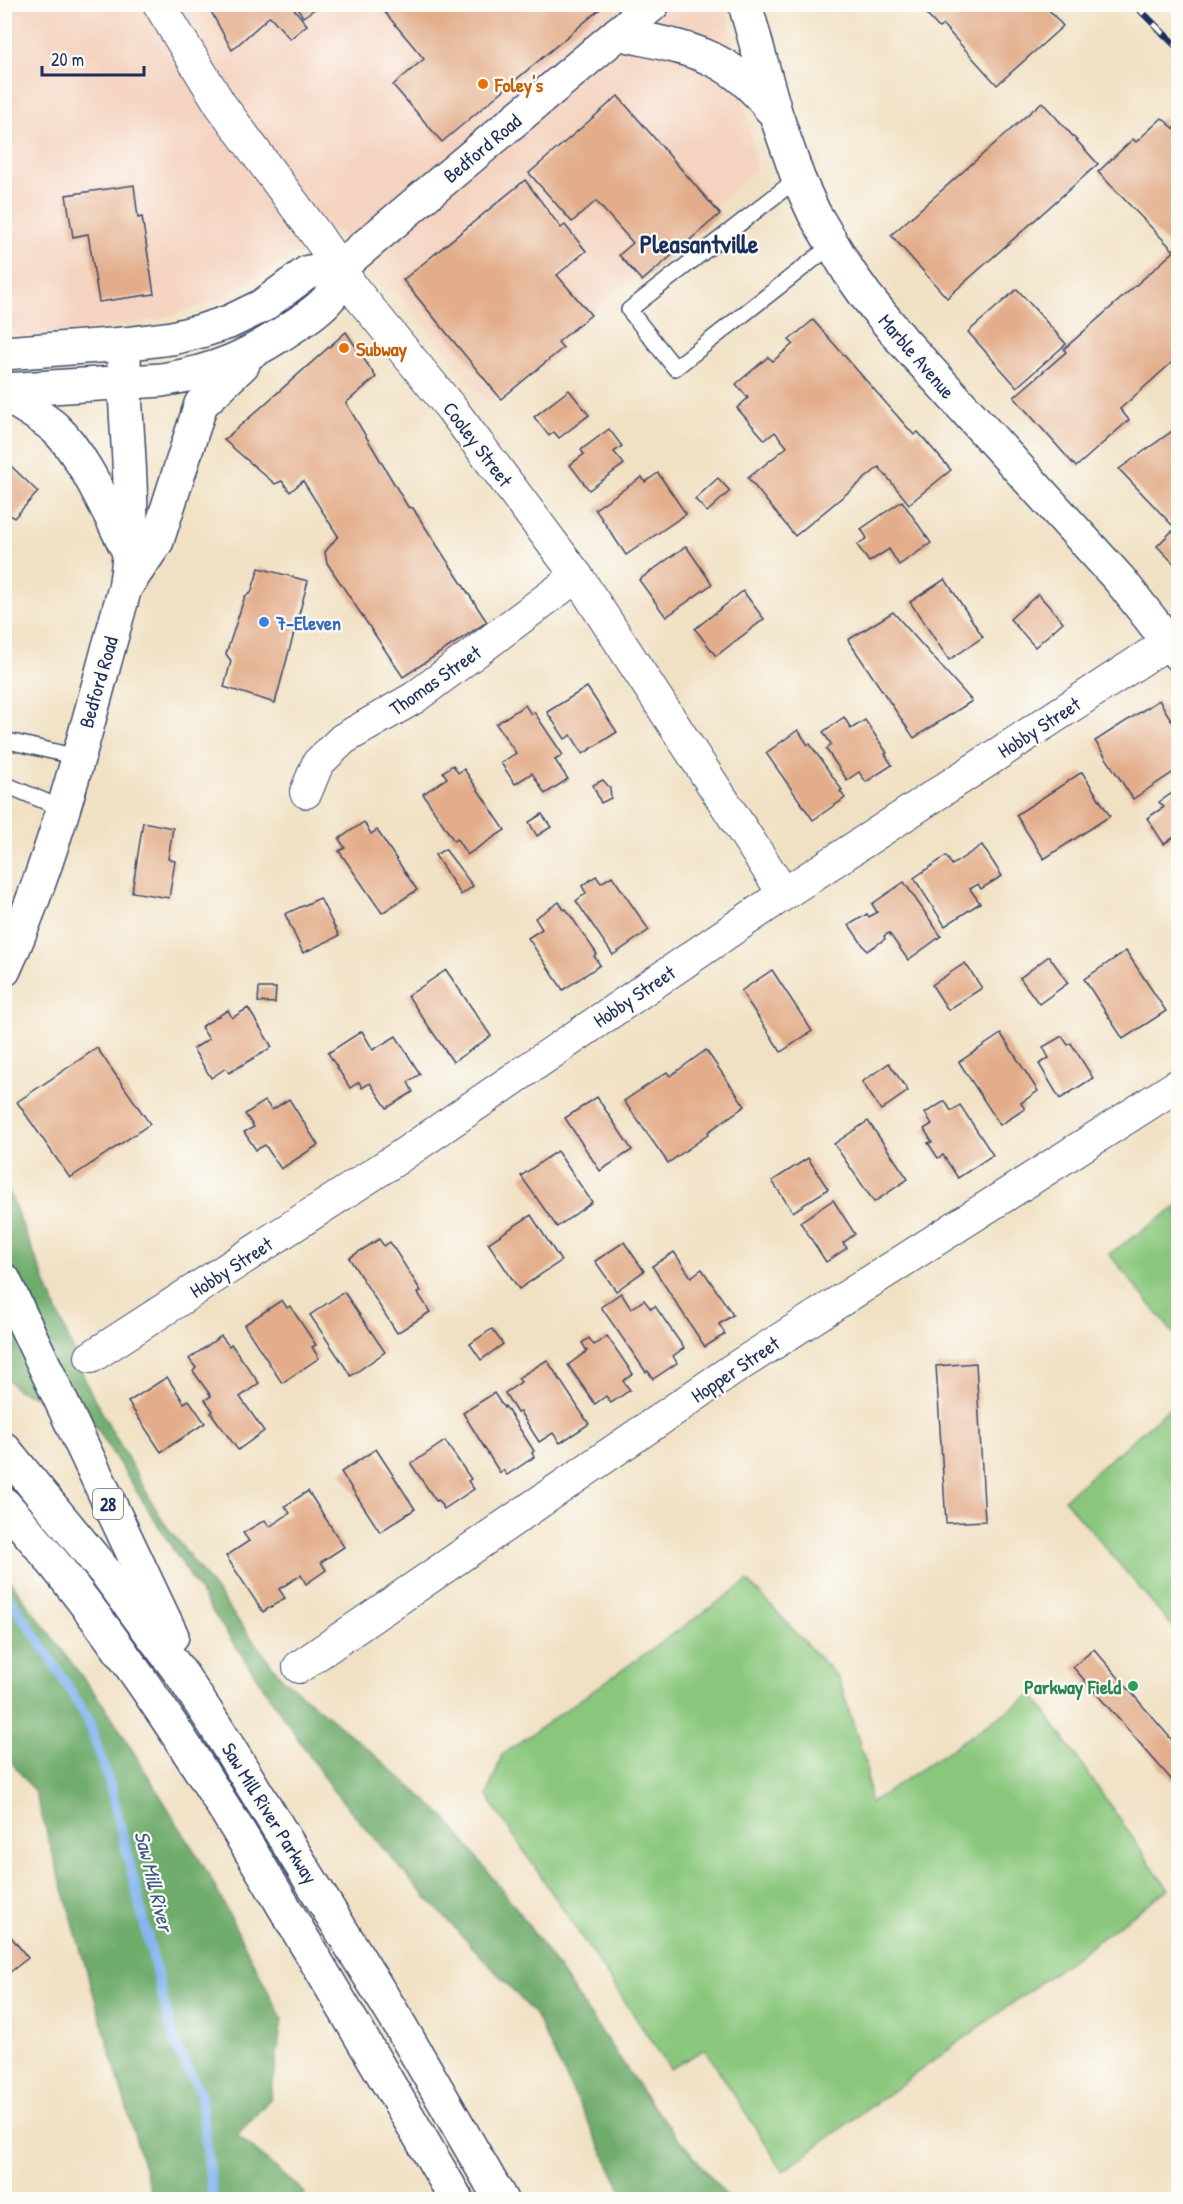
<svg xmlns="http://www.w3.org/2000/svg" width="1183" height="2204" viewBox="0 0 1183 2204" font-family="'Patrick Hand',sans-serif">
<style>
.built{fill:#f4d3c0}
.green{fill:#8ac77d;stroke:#527b6e;stroke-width:1.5}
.forest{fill:#6fac6c;stroke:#456e65;stroke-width:1.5}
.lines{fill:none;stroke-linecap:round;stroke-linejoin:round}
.stream{stroke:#86b5f1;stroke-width:10}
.building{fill:#e3ad8b}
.lane-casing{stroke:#3b4a6d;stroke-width:18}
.street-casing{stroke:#3b4a6d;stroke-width:34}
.secondary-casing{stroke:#3b4a6d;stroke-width:36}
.highway-casing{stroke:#3b4a6d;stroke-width:36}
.lane{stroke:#fff;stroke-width:15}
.street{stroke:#fff;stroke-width:32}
.secondary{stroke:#fff;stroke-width:33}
.highway{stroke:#fff;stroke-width:33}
.rail-casing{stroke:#1b2f5e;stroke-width:7}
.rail{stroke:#fdfcf7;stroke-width:4.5;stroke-dasharray:14;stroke-linecap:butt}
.food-dot{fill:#e8710a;stroke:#fdfcf7;stroke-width:2}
.shop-dot{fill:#3f7fe0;stroke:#fdfcf7;stroke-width:2}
.leisure-dot{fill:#2e9e5b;stroke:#fdfcf7;stroke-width:2}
.labels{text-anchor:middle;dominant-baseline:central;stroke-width:4.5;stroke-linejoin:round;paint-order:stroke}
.shield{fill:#fdfcf7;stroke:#5f6c8c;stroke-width:1.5}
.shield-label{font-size:18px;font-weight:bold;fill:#1b2f5e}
.food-label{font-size:20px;font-weight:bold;fill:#c56008;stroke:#fdfcf7;text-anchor:start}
.street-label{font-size:20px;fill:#1b2f5e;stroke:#fdfcf7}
.shop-label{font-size:20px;font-weight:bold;fill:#366cbe;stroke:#fdfcf7;text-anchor:start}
.leisure-label{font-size:20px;font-weight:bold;fill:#27864d;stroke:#fdfcf7;text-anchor:end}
.water-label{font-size:21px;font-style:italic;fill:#3b578a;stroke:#fdfcf7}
.district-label{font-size:26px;font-weight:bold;fill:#1b2f5e;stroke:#fdfcf7}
</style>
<rect width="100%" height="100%" fill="#fdfcf7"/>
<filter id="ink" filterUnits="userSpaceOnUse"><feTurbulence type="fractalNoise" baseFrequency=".0167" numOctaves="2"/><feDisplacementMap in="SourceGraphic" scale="12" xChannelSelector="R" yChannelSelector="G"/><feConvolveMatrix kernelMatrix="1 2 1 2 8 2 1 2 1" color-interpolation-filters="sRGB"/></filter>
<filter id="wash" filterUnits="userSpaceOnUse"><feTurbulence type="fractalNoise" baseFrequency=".008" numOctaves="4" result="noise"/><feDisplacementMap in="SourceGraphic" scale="24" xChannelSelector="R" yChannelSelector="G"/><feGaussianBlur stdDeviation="1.35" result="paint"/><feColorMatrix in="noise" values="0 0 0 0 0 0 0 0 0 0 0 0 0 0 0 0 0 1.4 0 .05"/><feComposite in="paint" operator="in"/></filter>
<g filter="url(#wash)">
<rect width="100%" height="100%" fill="#f1e1c4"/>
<!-- built -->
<path class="built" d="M 4,5 L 726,5 L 757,170 L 487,403 L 394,288 L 386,292 L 381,288 L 338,230 L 216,301 L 159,319 L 65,334 L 5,337 Z"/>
<!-- green -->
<g class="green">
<path d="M 1178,1206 L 1178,1339 L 1109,1254 Z"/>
<path d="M 1178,1401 L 1178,1633 L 1064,1499 Z"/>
<path d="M 748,1581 L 839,1679 L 866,1764 L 870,1803 L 1033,1694 L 1168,1889 L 783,2171 L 705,2049 L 670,2069 L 487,1796 L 502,1755 Z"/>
</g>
<!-- forest -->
<g class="forest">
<path d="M 4,1180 L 88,1387 L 162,1520 L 281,1677 L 363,1745 L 445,1817 L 520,1913 L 650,2103 L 727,2197 L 733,2199 L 626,2199 L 534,2013 L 415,1885 L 332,1789 L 210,1608 L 90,1417 L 17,1390 L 5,1376 Z"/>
<path d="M 4,1573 L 110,1714 L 209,1875 L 282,2019 L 271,2098 L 237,2135 L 305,2193 L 302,2199 L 153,2199 L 35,1792 L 5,1754 Z"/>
</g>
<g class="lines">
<!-- stream -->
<path class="stream" d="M 4,1590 L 46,1651 L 88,1720 L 110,1785 L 174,2043 L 200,2092 L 213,2200"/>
</g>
<g id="blocks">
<!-- building -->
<g class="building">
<path d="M 207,4 L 290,4 L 307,25 L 290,39 L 270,16 L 232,50 Z"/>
<path d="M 295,4 L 322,4 L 303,17 Z"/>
<path d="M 378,4 L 606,4 L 442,142 L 393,85 L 424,59 Z"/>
<path d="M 930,4 L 1044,4 L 1063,26 L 997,85 L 943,25 L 939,28 L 926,14 L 924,11 Z"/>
<path d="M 618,96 L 720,214 L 642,281 L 619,255 L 633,243 L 596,201 L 572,222 L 529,173 Z"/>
<path d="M 1042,102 L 1098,164 L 947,298 L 891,235 Z"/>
<path d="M 1162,118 L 1178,132 L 1178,246 L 1173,250 L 1098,172 L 1133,139 L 1136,142 Z"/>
<path d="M 525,180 L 561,228 L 565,225 L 586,251 L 557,275 L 591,315 L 558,342 L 563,348 L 501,399 L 403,280 Z"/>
<path d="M 134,185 L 138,218 L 142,217 L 154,294 L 99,302 L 88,234 L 73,237 L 66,195 Z"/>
<path d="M 1178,248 L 1178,357 L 1120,409 L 1129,420 L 1076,467 L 1014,397 L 1066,352 L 1064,349 Z"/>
<path d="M 1017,289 L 1066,344 L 1017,387 L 968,332 Z"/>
<path d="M 813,320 L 914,435 L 918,432 L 951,470 L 909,504 L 879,467 L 795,536 L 748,478 L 787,447 L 775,432 L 765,440 L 737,408 L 748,398 L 736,384 L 768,357 L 773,361 L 793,344 L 789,340 Z"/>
<path d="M 346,332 L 376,377 L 346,403 L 408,507 L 413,508 L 416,513 L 487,622 L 403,677 L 327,563 L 325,552 L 338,536 L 303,481 L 290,492 L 282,481 L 275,484 L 224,440 Z"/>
<path d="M 569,390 L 589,415 L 559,438 L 554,432 L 549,436 L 534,417 Z"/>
<path d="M 1178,427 L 1178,521 L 1172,525 L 1119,469 Z"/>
<path d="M 609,429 L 622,446 L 614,452 L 624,464 L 589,490 L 570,465 L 584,454 L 581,450 Z"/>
<path d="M 11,466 L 38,492 L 14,518 L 4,509 L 4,473 Z"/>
<path d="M 658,473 L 686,514 L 626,555 L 595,509 L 642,477 L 645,482 Z"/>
<path d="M 718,478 L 730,491 L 707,512 L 695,499 Z"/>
<path d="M 902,501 L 931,543 L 899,565 L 889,549 L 869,562 L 857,545 L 867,538 L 861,529 Z"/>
<path d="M 1172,531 L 1178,537 L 1178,568 L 1157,546 Z"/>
<path d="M 686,546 L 712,584 L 666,617 L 639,580 Z"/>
<path d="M 259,568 L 308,581 L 275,703 L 224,687 L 231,661 L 226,654 L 245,596 L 251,593 Z"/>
<path d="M 945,579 L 983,637 L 949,660 L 910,602 Z"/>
<path d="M 743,591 L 764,619 L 716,656 L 695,629 Z"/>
<path d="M 1038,594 L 1063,622 L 1035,647 L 1010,619 Z"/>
<path d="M 893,612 L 972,701 L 914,738 L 848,640 Z"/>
<path d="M 587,687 L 617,732 L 583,754 L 571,735 L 565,739 L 547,712 Z"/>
<path d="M 1159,700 L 1178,731 L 1178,769 L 1133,799 L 1095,741 Z"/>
<path d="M 525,705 L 531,714 L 534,712 L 563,755 L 555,760 L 568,779 L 545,794 L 532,773 L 515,784 L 501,763 L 516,753 L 496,724 Z"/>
<path d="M 844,717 L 851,729 L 865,720 L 887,753 L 885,754 L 892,765 L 866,782 L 859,772 L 847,780 L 826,749 L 831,744 L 823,732 Z"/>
<path d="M 798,730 L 808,745 L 810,744 L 842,790 L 840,791 L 845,798 L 813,820 L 766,753 Z"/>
<path d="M 453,765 L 458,773 L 464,769 L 505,830 L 467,855 L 457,839 L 454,841 L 423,794 L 447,778 L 443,772 Z"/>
<path d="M 1082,772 L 1110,816 L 1044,859 L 1016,815 Z"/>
<path d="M 603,780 L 610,788 L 611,798 L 601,803 L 593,785 Z"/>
<path d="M 1178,789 L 1178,834 L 1164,844 L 1147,818 L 1164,807 L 1159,802 Z"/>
<path d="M 542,814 L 551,827 L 537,836 L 529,822 Z"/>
<path d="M 143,822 L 173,828 L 168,859 L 175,861 L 169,898 L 132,892 Z"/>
<path d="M 364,822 L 371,834 L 377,830 L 417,890 L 382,913 L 339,851 L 345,848 L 339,839 Z"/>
<path d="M 982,845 L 1002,876 L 981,889 L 978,884 L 970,889 L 980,903 L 945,926 L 914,878 L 946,856 L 952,865 Z"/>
<path d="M 445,849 L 473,886 L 461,895 L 435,855 Z"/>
<path d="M 596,876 L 601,883 L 612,876 L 649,930 L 613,955 L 576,901 L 586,893 L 582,886 Z"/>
<path d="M 904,882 L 941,936 L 908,960 L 889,933 L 884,936 L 885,939 L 867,951 L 849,925 L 867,914 L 869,917 L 877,912 L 872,904 Z"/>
<path d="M 320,898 L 339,936 L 303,953 L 285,914 Z"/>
<path d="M 559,902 L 564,910 L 566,909 L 597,954 L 594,956 L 600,965 L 563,990 L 528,938 L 542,929 L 535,918 Z"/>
<path d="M 1126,951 L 1166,1011 L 1123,1039 L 1084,979 Z"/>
<path d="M 1049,956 L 1068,983 L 1039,1004 L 1020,978 Z"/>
<path d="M 965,963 L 982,988 L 948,1010 L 932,985 Z"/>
<path d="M 446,970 L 491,1036 L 453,1062 L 408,996 Z"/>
<path d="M 772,970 L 812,1031 L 781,1052 L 741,991 Z"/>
<path d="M 259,988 L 276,988 L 275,1003 L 258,1002 Z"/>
<path d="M 248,1008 L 272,1047 L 229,1073 L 226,1068 L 211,1078 L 193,1049 L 209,1039 L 201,1027 L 228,1010 L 232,1018 Z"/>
<path d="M 362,1031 L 373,1050 L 396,1036 L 420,1074 L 408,1082 L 413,1092 L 387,1108 L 370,1083 L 362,1088 L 359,1082 L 350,1088 L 328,1053 Z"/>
<path d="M 1001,1034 L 1038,1091 L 1021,1103 L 1025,1109 L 1000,1125 L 959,1062 Z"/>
<path d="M 1062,1036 L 1068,1045 L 1071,1043 L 1093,1078 L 1060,1099 L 1039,1064 L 1049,1058 L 1043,1047 Z"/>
<path d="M 97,1048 L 150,1124 L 70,1178 L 17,1102 Z"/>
<path d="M 706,1050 L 745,1106 L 708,1132 L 709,1134 L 668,1163 L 624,1101 L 667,1072 L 670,1076 Z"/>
<path d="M 889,1063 L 908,1091 L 881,1110 L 862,1082 Z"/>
<path d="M 597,1097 L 632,1150 L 600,1171 L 565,1118 Z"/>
<path d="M 289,1099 L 318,1145 L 281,1169 L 265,1145 L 256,1150 L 244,1132 L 254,1127 L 245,1114 L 265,1101 L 272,1110 Z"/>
<path d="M 945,1101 L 951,1111 L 960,1105 L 993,1155 L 958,1178 L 943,1155 L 938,1158 L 928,1143 L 932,1142 L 924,1129 L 932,1124 L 925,1113 Z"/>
<path d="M 868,1121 L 908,1179 L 874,1202 L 834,1144 Z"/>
<path d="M 557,1151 L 592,1202 L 557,1227 L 521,1176 Z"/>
<path d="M 808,1158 L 828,1189 L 793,1212 L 772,1181 Z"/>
<path d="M 833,1200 L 855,1234 L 843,1243 L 847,1248 L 826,1262 L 800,1222 Z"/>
<path d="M 531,1215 L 561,1261 L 519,1289 L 488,1243 Z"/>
<path d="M 379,1239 L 384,1246 L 390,1242 L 421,1291 L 418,1293 L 430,1312 L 397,1333 L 349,1258 Z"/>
<path d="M 624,1242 L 644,1271 L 616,1291 L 595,1261 Z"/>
<path d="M 674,1252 L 691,1277 L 702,1269 L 733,1315 L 719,1324 L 725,1334 L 705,1347 L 652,1266 Z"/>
<path d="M 344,1292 L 385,1352 L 351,1376 L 310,1315 Z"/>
<path d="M 621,1293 L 631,1309 L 644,1300 L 651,1309 L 655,1306 L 684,1348 L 673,1356 L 677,1363 L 653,1379 L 648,1371 L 646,1372 L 601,1307 Z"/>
<path d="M 282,1300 L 287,1308 L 290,1306 L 316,1345 L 312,1347 L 319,1358 L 282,1383 L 244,1325 Z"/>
<path d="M 492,1329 L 503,1344 L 481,1360 L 470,1344 Z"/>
<path d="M 221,1336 L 229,1346 L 231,1344 L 259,1383 L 240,1397 L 264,1431 L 238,1450 L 211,1413 L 213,1411 L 205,1400 L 211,1396 L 193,1371 L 196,1368 L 189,1359 Z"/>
<path d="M 607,1336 L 633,1374 L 623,1381 L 630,1390 L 611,1403 L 606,1396 L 595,1404 L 568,1365 L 587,1351 L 582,1343 L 589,1338 L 594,1345 Z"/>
<path d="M 547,1360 L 589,1424 L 560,1443 L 553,1433 L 539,1442 L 520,1412 L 517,1413 L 505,1393 L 521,1382 L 518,1378 Z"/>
<path d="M 976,1363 L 985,1521 L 946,1523 L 936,1366 Z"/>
<path d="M 167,1377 L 184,1403 L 189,1400 L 205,1423 L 161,1452 L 128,1402 Z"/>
<path d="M 494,1393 L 504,1408 L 505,1406 L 534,1451 L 532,1453 L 534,1457 L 507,1475 L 503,1470 L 500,1473 L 463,1413 Z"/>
<path d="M 445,1441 L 471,1479 L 468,1481 L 474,1489 L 444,1509 L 438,1500 L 436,1501 L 411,1464 Z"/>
<path d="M 376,1449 L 415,1509 L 380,1532 L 341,1472 Z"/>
<path d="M 308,1491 L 344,1547 L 321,1562 L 326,1570 L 306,1584 L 301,1575 L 279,1589 L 285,1598 L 263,1612 L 226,1556 L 249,1541 L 243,1533 L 265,1520 L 269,1527 L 290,1513 L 285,1506 Z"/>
<path d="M 1094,1649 L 1178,1747 L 1178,1787 L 1073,1667 Z"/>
<path d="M 4,1928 L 28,1958 L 4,1977 Z"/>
</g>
</g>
</g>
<g filter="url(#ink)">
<use href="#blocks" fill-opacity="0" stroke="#3b4a6d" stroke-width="1.5"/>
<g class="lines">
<!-- lane casing -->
<g class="lane-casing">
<g id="lane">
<path d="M 798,178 L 629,310 L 675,368 L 832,245"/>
<path d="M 4,740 L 77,757"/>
<path d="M 4,784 L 63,809"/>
</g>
</g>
<!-- street casing -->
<g class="street-casing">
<g id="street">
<path d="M 159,4 L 220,104 L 316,234 L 355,291 L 451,408 L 577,576 L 784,894"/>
<path d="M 306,792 L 318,763 L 343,739 L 414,698 L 577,576"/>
<path d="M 91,1357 L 392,1162 L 784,894 L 1178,636"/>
<path d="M 299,1667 L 732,1370 L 1178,1085"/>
</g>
</g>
<!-- secondary casing -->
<g class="secondary-casing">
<g id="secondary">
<path d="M 745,4 L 776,115 L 798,178 L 814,213 L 849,272 L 866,296 L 902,340 L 1120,580 L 1178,654"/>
<path d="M 618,33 C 681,48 728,51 770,108"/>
<path d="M 4,353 L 124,344 L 172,338 L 201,331 L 229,322 L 262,306 L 308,272 L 339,268 L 653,4"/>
<path d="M 4,390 L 162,380 C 218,371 250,356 297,324 C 308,317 327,303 334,291 C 338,285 338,275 339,268"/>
<path d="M 4,394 C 21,405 40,415 55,428 C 85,456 109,515 129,552"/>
<path d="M 129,582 L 157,541 L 201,404 L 243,364"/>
<path d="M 4,970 C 59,848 89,716 125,588 C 139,508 123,426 124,344"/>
</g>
</g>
<!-- highway casing -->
<g class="highway-casing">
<g id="highway">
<path d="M 4,1280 L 172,1636"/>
<path d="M 4,1449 L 106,1573 L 182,1675 L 216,1727 L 398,2022 L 501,2200"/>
<path d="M 4,1504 C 120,1635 212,1784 300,1934 C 352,2022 405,2111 457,2200"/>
</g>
</g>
<!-- lane -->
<use href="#lane" class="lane"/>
<!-- street -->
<use href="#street" class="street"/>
<!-- secondary -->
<use href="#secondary" class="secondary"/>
<!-- highway -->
<use href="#highway" class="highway"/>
<!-- rail casing -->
<g class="rail-casing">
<path id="rail" d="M 1134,4 L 1178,48"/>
</g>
<!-- rail -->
<use href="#rail" class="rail"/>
</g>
</g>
<!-- markers -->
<g class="food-dot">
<circle cx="483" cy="84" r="6"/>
<circle cx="344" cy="348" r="6"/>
</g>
<circle class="shop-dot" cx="264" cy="622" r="6"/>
<circle class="leisure-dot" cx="1133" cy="1686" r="6"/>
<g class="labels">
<!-- shield labels -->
<rect class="shield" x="93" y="1489" width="30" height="30" rx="4.5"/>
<g class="shield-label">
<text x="108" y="1504">28</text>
</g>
<!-- food labels -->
<g class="food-label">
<text x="495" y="84">Foley's</text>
<text x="356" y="348">Subway</text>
</g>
<!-- street labels -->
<g class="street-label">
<text transform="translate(482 148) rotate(-40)">Bedford Road</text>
<text transform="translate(917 356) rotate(49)">Marble Avenue</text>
<text transform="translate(478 444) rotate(53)">Cooley Street</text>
<text transform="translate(435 680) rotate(-35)">Thomas Street</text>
<text transform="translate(98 682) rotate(-74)">Bedford Road</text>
<text transform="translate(1039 727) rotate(-33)">Hobby Street</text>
<text transform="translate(634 996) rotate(-34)">Hobby Street</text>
<text transform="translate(231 1267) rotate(-33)">Hobby Street</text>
<text transform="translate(735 1369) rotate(-34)">Hopper Street</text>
<text transform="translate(270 1813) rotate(58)">Saw Mill River Parkway</text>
</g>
<!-- shop labels -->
<g class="shop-label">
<text x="276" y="622">7-Eleven</text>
</g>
<!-- leisure labels -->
<g class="leisure-label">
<text x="1121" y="1686">Parkway Field</text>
</g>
<!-- water labels -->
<g class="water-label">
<text transform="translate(154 1881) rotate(76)">Saw Mill River</text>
</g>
<!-- district labels -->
<g class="district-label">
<text x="699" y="243">Pleasantville</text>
</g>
</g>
<!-- margin -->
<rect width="1183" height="2204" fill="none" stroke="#fdfcf7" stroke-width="24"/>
<!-- scale -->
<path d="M42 66v9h102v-9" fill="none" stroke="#1b2f5e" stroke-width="3"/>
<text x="51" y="66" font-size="18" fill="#1b2f5e" stroke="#fdfcf7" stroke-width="4.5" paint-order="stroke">20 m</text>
</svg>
